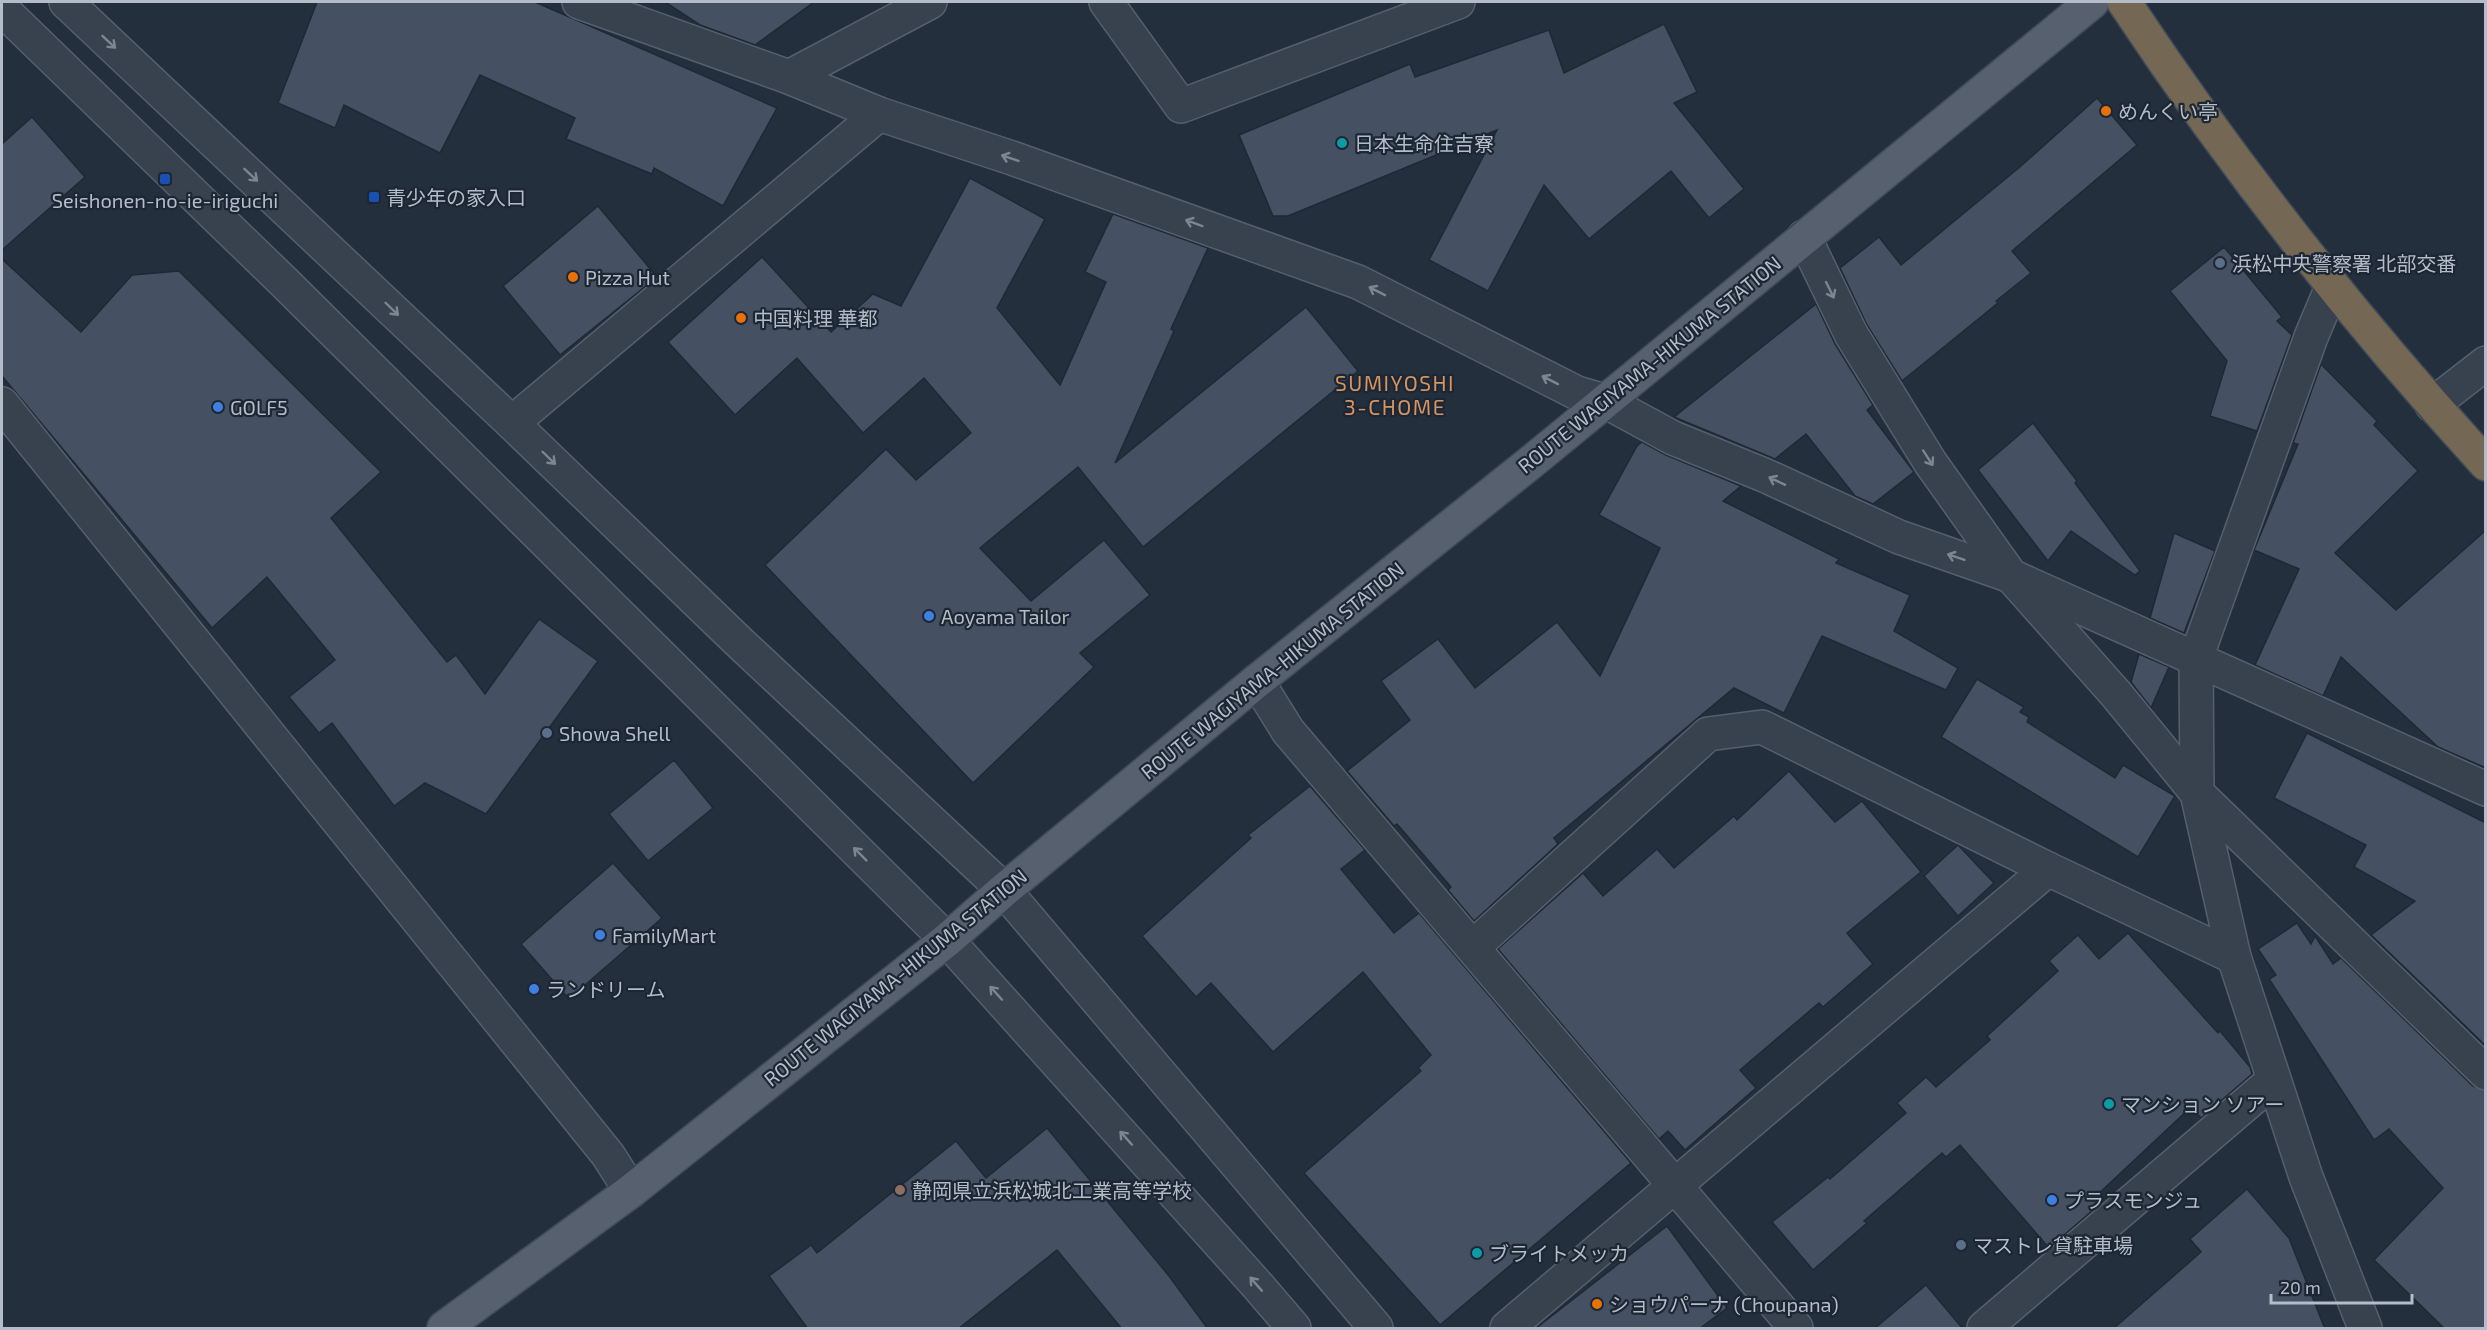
<svg xmlns="http://www.w3.org/2000/svg" width="2487" height="1330" viewBox="0 0 2487 1330" font-family="'Exo 2','Noto Sans JP',sans-serif">
<style>
.building{fill:#455162;stroke:#1f2835;stroke-width:1.5}
.lines{fill:none;stroke-linecap:round;stroke-linejoin:round}
.minor-casing{stroke:#565f6c;stroke-width:36}
.major-casing{stroke:#414a57;stroke-width:36}
.highway-casing{stroke:#434c59;stroke-width:36}
.minor{stroke:#38414e;stroke-width:33}
.major{stroke:#56606e;stroke-width:33}
.highway{stroke:#746855;stroke-width:33}
.oneway{stroke:#7c8592}
.food-dot{fill:#e8710a;stroke:#1d2633;stroke-width:2}
.culture-dot{fill:#0f9aa8;stroke:#1d2633;stroke-width:2}
.transit-dot{fill:#1a4fb4;stroke:#1d2633;stroke-width:2}
.service-dot{fill:#5c6f8a;stroke:#1d2633;stroke-width:2}
.shop-dot{fill:#3f7fe0;stroke:#1d2633;stroke-width:2}
.education-dot{fill:#8d6e63;stroke:#1d2633;stroke-width:2}
.labels{text-anchor:middle;dominant-baseline:central;stroke-width:4.5;stroke-linejoin:round;paint-order:stroke}
.poi-label{font-size:20px;fill:#b4bcc9;stroke:#1d2633;text-anchor:start}
.street-label{font-size:20px;fill:#b4bcc9;stroke:#1d2633}
.neighbourhood-label{font-size:21px;letter-spacing:1.5px;fill:#d59563;stroke:#1d2633}
</style>
<rect width="100%" height="100%" fill="#242f3e"/>
<!-- building -->
<g class="building">
<path d="M 317,2 L 535,2 L 777,108 L 723,206 L 654,168 L 652,174 L 566,139 L 575,118 L 480,75 L 440,153 L 344,105 L 335,128 L 278,103 Z"/>
<path d="M 665,2 L 814,2 L 755,45 L 700,25 Z"/>
<path d="M 1664,24 L 1697,92 L 1674,103 L 1744,189 L 1709,218 L 1671,171 L 1589,239 L 1544,185 L 1488,291 L 1429,260 L 1497,130 L 1288,216 L 1273,216 L 1239,135 L 1410,64 L 1415,77 L 1549,30 L 1564,73 Z"/>
<path d="M 2097,98 L 2137,145 L 2012,251 L 2031,273 L 1996,301 L 1998,303 L 1902,381 L 1867,325 L 1840,268 L 1879,237 L 1901,265 L 2021,166 Z"/>
<path d="M 32,117 L 85,177 L 2,250 L 2,144 Z"/>
<path d="M 970,178 L 1045,219 L 997,308 L 1060,385 L 1106,282 L 1085,272 L 1113,214 L 1208,248 L 1171,329 L 1174,331 L 1115,463 L 1306,307 L 1358,371 L 1143,547 L 1078,467 L 980,548 L 1031,601 L 1104,540 L 1150,595 L 1080,653 L 1094,667 L 973,783 L 765,565 L 886,449 L 916,480 L 971,433 L 924,378 L 863,433 L 797,358 L 735,415 L 668,342 L 762,257 L 831,332 L 873,294 L 901,306 Z"/>
<path d="M 598,206 L 657,277 L 560,355 L 503,286 Z"/>
<path d="M 2224,247 L 2282,317 L 2277,321 L 2292,335 L 2257,431 L 2210,416 L 2227,361 L 2170,291 Z"/>
<path d="M 2,259 L 81,332 L 132,275 L 179,271 L 381,472 L 331,518 L 447,662 L 456,655 L 485,694 L 539,619 L 598,661 L 486,814 L 425,783 L 394,806 L 332,723 L 319,733 L 289,697 L 335,660 L 267,577 L 212,628 L 2,376 Z"/>
<path d="M 1816,304 L 1835,344 L 1873,405 L 1867,410 L 1914,472 L 1873,504 L 1855,496 L 1806,434 L 1775,459 L 1674,417 Z"/>
<path d="M 2321,364 L 2377,421 L 2374,425 L 2418,471 L 2335,553 L 2396,610 L 2486,530 L 2486,768 L 2438,747 L 2341,657 L 2323,696 L 2255,665 L 2299,569 L 2254,550 L 2298,444 L 2293,443 Z"/>
<path d="M 2033,423 L 2077,481 L 2075,483 L 2140,571 L 2135,575 L 2071,531 L 2048,561 L 1978,470 Z"/>
<path d="M 1642,442 L 1666,455 L 1741,486 L 1723,501 L 1839,559 L 1836,563 L 1910,595 L 1894,631 L 1958,668 L 1946,690 L 1822,636 L 1784,713 L 1734,688 L 1554,838 L 1558,844 L 1474,921 L 1448,890 L 1451,887 L 1397,824 L 1394,826 L 1347,771 L 1410,720 L 1381,681 L 1438,639 L 1475,688 L 1557,622 L 1600,676 L 1660,548 L 1599,515 L 1637,446 Z"/>
<path d="M 2174,533 L 2215,551 L 2184,633 L 2150,618 Z"/>
<path d="M 2139,654 L 2169,667 L 2151,708 L 2131,682 Z"/>
<path d="M 1977,679 L 2024,707 L 2020,712 L 2029,717 L 2027,722 L 2115,778 L 2123,765 L 2175,796 L 2138,857 L 1941,737 Z"/>
<path d="M 2307,733 L 2486,823 L 2486,1046 L 2371,935 L 2415,901 L 2354,867 L 2366,845 L 2274,798 Z"/>
<path d="M 674,760 L 713,808 L 648,861 L 609,814 Z"/>
<path d="M 1789,771 L 1835,822 L 1862,801 L 1921,872 L 1847,933 L 1873,964 L 1823,1007 L 1819,1003 L 1740,1070 L 1756,1088 L 1685,1150 L 1668,1131 L 1659,1139 L 1498,949 L 1583,873 L 1603,896 L 1657,849 L 1674,868 L 1734,816 L 1737,820 Z"/>
<path d="M 1310,786 L 1365,850 L 1341,869 L 1394,933 L 1419,913 L 1631,1163 L 1440,1325 L 1304,1173 L 1421,1071 L 1418,1068 L 1431,1055 L 1363,972 L 1273,1052 L 1211,983 L 1196,997 L 1142,936 L 1251,838 L 1248,835 Z"/>
<path d="M 1958,845 L 1994,883 L 1958,916 L 1924,876 Z"/>
<path d="M 613,863 L 662,918 L 569,999 L 521,944 Z"/>
<path d="M 2297,923 L 2311,944 L 2315,936 L 2333,964 L 2341,958 L 2473,1086 L 2486,1091 L 2486,1329 L 2445,1329 L 2374,1260 L 2443,1188 L 2389,1129 L 2374,1140 L 2269,979 L 2276,975 L 2258,949 Z"/>
<path d="M 2128,933 L 2218,1033 L 2220,1031 L 2250,1067 L 2252,1074 L 2201,1118 L 2191,1107 L 2094,1198 L 2100,1204 L 2049,1248 L 1960,1145 L 1946,1157 L 1942,1153 L 1864,1221 L 1867,1223 L 1813,1270 L 1772,1222 L 1828,1177 L 1830,1179 L 1906,1113 L 1897,1103 L 1926,1077 L 1936,1087 L 1990,1040 L 1987,1036 L 2058,971 L 2049,961 L 2078,935 L 2099,959 Z"/>
<path d="M 1047,1128 L 1169,1276 L 1208,1329 L 1122,1329 L 1057,1250 L 958,1329 L 808,1329 L 769,1276 L 811,1245 L 817,1253 L 956,1141 L 986,1178 Z"/>
<path d="M 2247,1189 L 2289,1238 L 2325,1329 L 2113,1329 L 2201,1252 L 2190,1239 Z"/>
<path d="M 1667,1226 L 1727,1308 L 1699,1329 L 1535,1329 Z"/>
<path d="M 1926,1285 L 1963,1329 L 1874,1329 Z"/>
</g>
<g class="lines">
<!-- minor casing -->
<g class="minor-casing">
<g id="minor">
<path d="M 66,2 L 512,423 L 739,642 L 1004,890 L 1376,1328"/>
<path d="M 579,2 L 789,77 L 879,114 L 1012,158 L 1358,282 L 1577,393 L 1605,401 L 1673,438 L 1764,475 L 1899,537 L 2011,576 L 2486,789"/>
<path d="M 1106,2 L 1181,106 L 1458,2"/>
<path d="M 2,9 L 286,284 L 947,940 L 1258,1286 L 1294,1328"/>
<path d="M 789,77 L 930,2"/>
<path d="M 1804,237 L 1851,334 L 1930,462 L 2011,576 L 2116,694 L 2197,793 L 2486,1073"/>
<path d="M 2332,287 L 2311,337 L 2196,658 L 2197,793 L 2234,957 L 2306,1177 L 2365,1328"/>
<path d="M 2,404 L 608,1155 L 631,1191"/>
<path d="M 2432,405 L 2486,363"/>
<path d="M 512,423 L 879,114"/>
<path d="M 1257,681 L 1288,731 L 1796,1328"/>
<path d="M 1473,947 L 1708,734 L 1762,727 L 2048,869 L 2234,957"/>
<path d="M 1507,1328 L 2048,869"/>
<path d="M 1984,1328 L 2274,1080"/>
</g>
</g>
<!-- major casing -->
<g class="major-casing">
<path id="major" d="M 444,1328 L 631,1191 L 947,940 L 1004,890 L 1257,681 L 1530,463 L 2092,2"/>
</g>
<!-- highway casing -->
<g class="highway-casing">
<path id="highway" d="M 2124,2 C 2232,165 2354,319 2486,464"/>
</g>
<!-- minor -->
<use href="#minor" class="minor"/>
<!-- major -->
<use href="#major" class="major"/>
<!-- highway -->
<use href="#highway" class="highway"/>
</g>
<!-- one-way arrows -->
<defs><path id="oneway-shaft" d="M-6 0H5M1.5-3L5.5 0L1.5 3" fill="none" stroke-width="1.6" stroke-linecap="round" stroke-linejoin="round" transform="scale(1.5)"/></defs>
<g class="oneway">
<use href="#oneway-shaft" transform="translate(109 42) rotate(43)"/>
<use href="#oneway-shaft" transform="translate(1010 158) rotate(-161)"/>
<use href="#oneway-shaft" transform="translate(251 175) rotate(43)"/>
<use href="#oneway-shaft" transform="translate(1194 223) rotate(-160)"/>
<use href="#oneway-shaft" transform="translate(1830 290) rotate(64)"/>
<use href="#oneway-shaft" transform="translate(1377 291) rotate(-153)"/>
<use href="#oneway-shaft" transform="translate(392 309) rotate(44)"/>
<use href="#oneway-shaft" transform="translate(1550 380) rotate(-153)"/>
<use href="#oneway-shaft" transform="translate(549 458) rotate(44)"/>
<use href="#oneway-shaft" transform="translate(1928 458) rotate(57)"/>
<use href="#oneway-shaft" transform="translate(1777 481) rotate(-155)"/>
<use href="#oneway-shaft" transform="translate(1956 557) rotate(-161)"/>
<use href="#oneway-shaft" transform="translate(860 854) rotate(-135)"/>
<use href="#oneway-shaft" transform="translate(996 993) rotate(-132)"/>
<use href="#oneway-shaft" transform="translate(1126 1138) rotate(-132)"/>
<use href="#oneway-shaft" transform="translate(1256 1284) rotate(-131)"/>
</g>
<!-- markers -->
<g class="food-dot">
<circle cx="2106" cy="111" r="6"/>
<circle cx="573" cy="277" r="6"/>
<circle cx="741" cy="318" r="6"/>
<circle cx="1597" cy="1304" r="6"/>
</g>
<g class="culture-dot">
<circle cx="1342" cy="143" r="6"/>
<circle cx="2109" cy="1104" r="6"/>
<circle cx="1477" cy="1253" r="6"/>
</g>
<g class="transit-dot">
<rect x="159" y="173" width="12" height="12" rx="3"/>
<rect x="368" y="191" width="12" height="12" rx="3"/>
</g>
<g class="service-dot">
<circle cx="2220" cy="263" r="6"/>
<circle cx="547" cy="733" r="6"/>
<circle cx="1961" cy="1245" r="6"/>
</g>
<g class="shop-dot">
<circle cx="218" cy="407" r="6"/>
<circle cx="929" cy="616" r="6"/>
<circle cx="600" cy="935" r="6"/>
<circle cx="534" cy="989" r="6"/>
<circle cx="2052" cy="1200" r="6"/>
</g>
<circle class="education-dot" cx="900" cy="1190" r="6"/>
<g class="labels">
<!-- poi labels -->
<g class="poi-label">
<text x="2118" y="111">めんくい亭</text>
<text x="1354" y="143">日本生命住吉寮</text>
<text x="386" y="197">青少年の家入口</text>
<text x="165" y="200" text-anchor="middle">Seishonen-no-ie-iriguchi</text>
<text x="2232" y="263">浜松中央警察署 北部交番</text>
<text x="585" y="277">Pizza Hut</text>
<text x="753" y="318">中国料理 華都</text>
<text x="230" y="407">GOLF5</text>
<text x="941" y="616">Aoyama Tailor</text>
<text x="559" y="733">Showa Shell</text>
<text x="612" y="935">FamilyMart</text>
<text x="546" y="989">ランドリーム</text>
<text x="2121" y="1104">マンション ソアー</text>
<text x="912" y="1190">静岡県立浜松城北工業高等学校</text>
<text x="2064" y="1200">プラスモンジュ</text>
<text x="1973" y="1245">マストレ貸駐車場</text>
<text x="1489" y="1253">ブライトメッカ</text>
<text x="1609" y="1304">ショウパーナ (Choupana)</text>
</g>
<!-- street labels -->
<g class="street-label">
<text transform="translate(1649 364) rotate(-39)">ROUTE WAGIYAMA-HIKUMA STATION</text>
<text transform="translate(1272 670) rotate(-39)">ROUTE WAGIYAMA-HIKUMA STATION</text>
<text transform="translate(895 977) rotate(-39)">ROUTE WAGIYAMA-HIKUMA STATION</text>
</g>
<!-- neighbourhood labels -->
<g class="neighbourhood-label">
<text x="1395" y="382">SUMIYOSHI<tspan x="1395" dy="24">3-CHOME</tspan></text>
</g>
</g>
<!-- border -->
<rect width="2487" height="1330" fill="none" stroke="#b4bcc9" stroke-width="6"/>
<!-- scale -->
<path d="M2271 1294v9h141v-9" fill="none" stroke="#b4bcc9" stroke-width="3"/>
<text x="2280" y="1294" font-size="18" fill="#b4bcc9" stroke="#1d2633" stroke-width="4.5" paint-order="stroke">20 m</text>
</svg>
